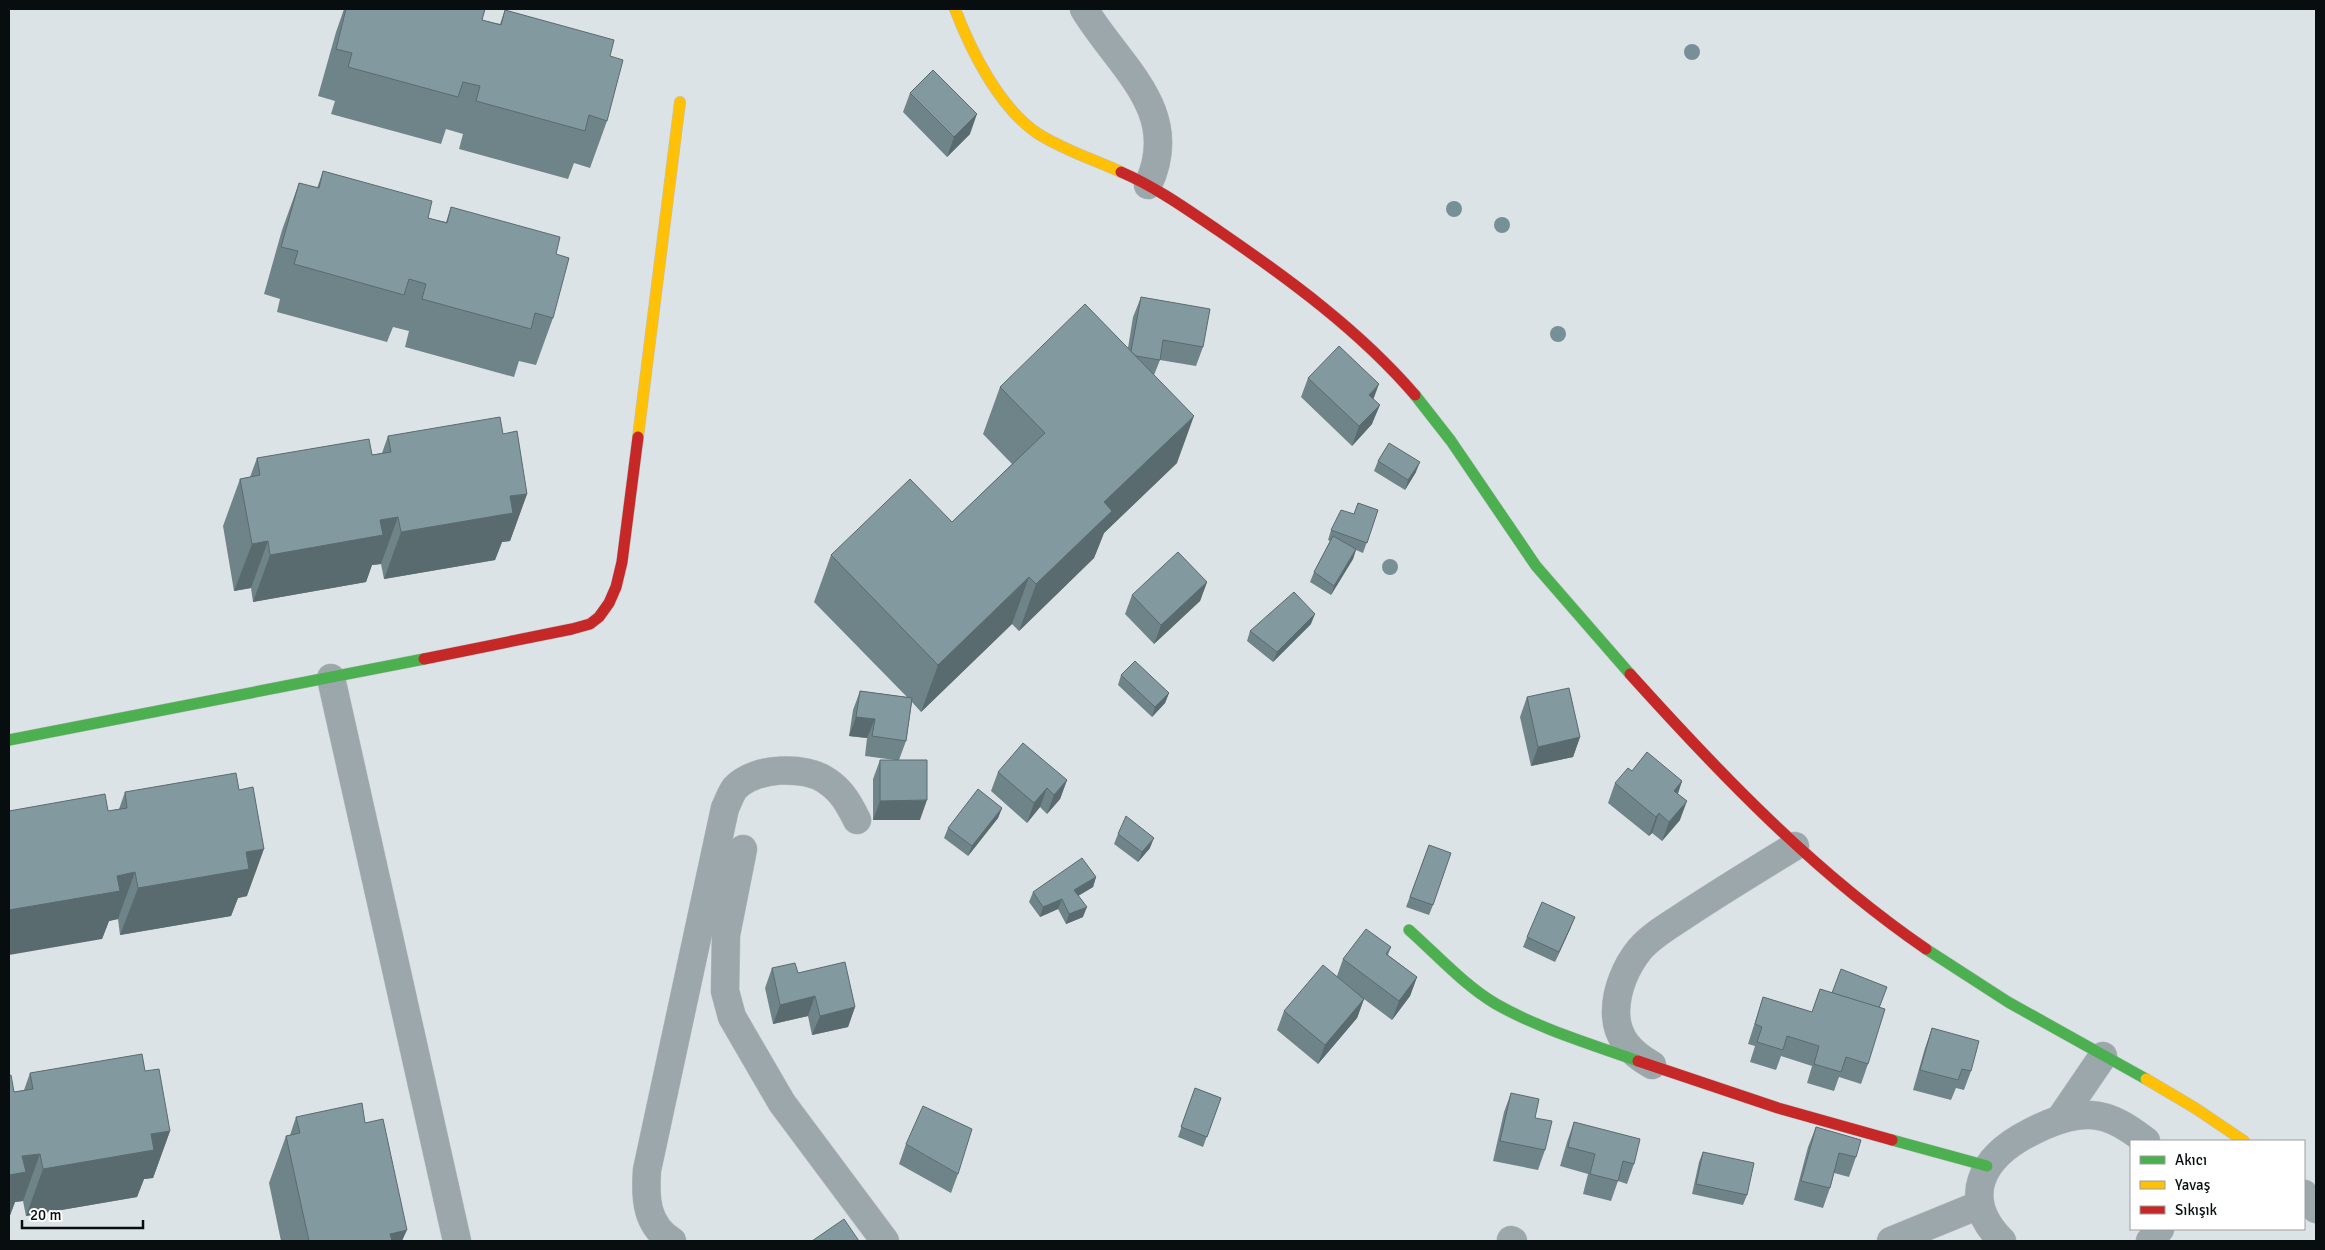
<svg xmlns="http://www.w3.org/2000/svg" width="2325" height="1250" viewBox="0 0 2325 1250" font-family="Signika,sans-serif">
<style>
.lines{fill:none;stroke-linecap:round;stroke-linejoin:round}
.street-casing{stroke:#bbc0c3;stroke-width:29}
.fast-casing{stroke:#bbc0c3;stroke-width:12}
.slow-casing{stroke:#bbc0c3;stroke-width:12}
.jam-casing{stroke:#bbc0c3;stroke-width:12}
.street{stroke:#9ca7ab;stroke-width:28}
.fast{stroke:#4caf50;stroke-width:11}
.slow{stroke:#ffc107;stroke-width:11}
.jam{stroke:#c62828;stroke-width:11}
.tree{fill:#779098}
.wall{fill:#6f8489}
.shaded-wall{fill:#5a6b6f}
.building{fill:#81999f;stroke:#5a6b6f}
</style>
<rect width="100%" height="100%" fill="#dce3e6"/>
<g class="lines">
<!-- street casing -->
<g class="street-casing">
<g id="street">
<path d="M 1084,9 C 1119,67 1183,111 1148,185"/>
<path d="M 331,678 L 457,1241"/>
<path d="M 743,849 L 726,935 L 725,991 L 732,1017 L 782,1103 L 885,1241"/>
<path d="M 1652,1065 C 1631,1053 1616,1038 1616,1012 C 1616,990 1626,966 1640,949 C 1653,934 1672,924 1688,913 C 1723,890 1759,868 1795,846"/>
<path d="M 2060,1119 L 2103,1056"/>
<path d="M 2304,1194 L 2316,1209"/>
<path d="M 1511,1240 L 1513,1241"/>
<path d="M 672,1241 C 646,1225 645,1198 647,1170 L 725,808 C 728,802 731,793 735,788 C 754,767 805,765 827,781 C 842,791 849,804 857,820"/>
<path d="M 1891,1241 L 1979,1205"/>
<path d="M 2002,1241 C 1959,1198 1982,1157 2029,1133 C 2048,1123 2069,1114 2091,1115 C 2112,1116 2130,1129 2146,1141"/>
<path d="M 2150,1241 L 2160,1229"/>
</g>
</g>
<!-- fast casing -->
<g class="fast-casing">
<g id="fast">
<path d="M 1415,395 L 1451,441 L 1536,566 L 1630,674"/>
<path d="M 9,740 L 424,659"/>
<path d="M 1409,930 C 1437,955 1464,985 1496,1004 C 1540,1029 1591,1044 1638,1061"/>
<path d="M 1926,949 L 2008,1002 L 2146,1079"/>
<path d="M 1892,1140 L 1987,1166"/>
</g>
</g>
<!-- slow casing -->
<g class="slow-casing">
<g id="slow">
<path d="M 955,9 C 971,51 999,107 1037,133 C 1063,150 1093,159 1121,172"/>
<path d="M 638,437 L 680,102"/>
<path d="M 2146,1079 L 2195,1108 L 2244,1141"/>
</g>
</g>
<!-- jam casing -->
<g class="jam-casing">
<g id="jam">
<path d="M 1121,172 C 1156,187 1188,210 1219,231 C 1289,279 1360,331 1415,395"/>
<path d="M 424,659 L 572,629 L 590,624 L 599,617 L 609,603 L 616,587 L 622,562 L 638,437"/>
<path d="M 1630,674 C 1721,775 1814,872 1926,949"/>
<path d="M 1638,1061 L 1778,1108 L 1892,1140"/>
</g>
</g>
<!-- street -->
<use href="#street" class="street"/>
<!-- fast -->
<use href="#fast" class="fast"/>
<!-- slow -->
<use href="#slow" class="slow"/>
<!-- jam -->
<use href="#jam" class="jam"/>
</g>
<!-- trees -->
<g class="tree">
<circle cx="1692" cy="52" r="8"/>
<circle cx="1454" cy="209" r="8"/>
<circle cx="1502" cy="225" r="8"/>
<circle cx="1558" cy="334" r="8"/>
<circle cx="1390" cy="567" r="8"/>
</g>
<!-- wall -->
<g class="wall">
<path d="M 344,9 L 485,9 L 482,20 L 500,24 L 505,10 L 610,56 L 607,121 L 590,168 L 574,163 L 568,179 L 459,149 L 463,134 L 446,129 L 441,144 L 331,114 L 335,101 L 318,96 L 336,32 Z"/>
<path d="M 910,93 L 970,134 L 947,157 L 903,112 Z"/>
<path d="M 323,171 L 428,218 L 446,222 L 451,207 L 556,254 L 553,318 L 536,365 L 519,361 L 514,377 L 405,347 L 409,331 L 393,327 L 387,342 L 277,312 L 280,299 L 264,294 L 282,230 L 299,183 L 317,188 Z"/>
<path d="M 1141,297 L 1203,347 L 1196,366 L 1160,360 L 1154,375 L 1177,463 L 1104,533 L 1094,558 L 1019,631 L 1012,624 L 921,712 L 912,702 L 906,741 L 899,760 L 920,820 L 873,820 L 873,779 L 880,760 L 895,760 L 865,756 L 867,738 L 849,736 L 853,710 L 860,691 L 907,697 L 814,602 L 831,555 L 952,522 L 1012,464 L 983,434 L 1000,387 L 1128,348 L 1133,317 Z"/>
<path d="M 1308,378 L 1374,399 L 1372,424 L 1352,446 L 1301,397 Z"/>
<path d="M 503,434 L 527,494 L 510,541 L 502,542 L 495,560 L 384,579 L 381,564 L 372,565 L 366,582 L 253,602 L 251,588 L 234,591 L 223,526 L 240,479 L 250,477 L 257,458 L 372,455 L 382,453 L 388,436 Z"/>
<path d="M 1378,461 L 1416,472 L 1405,490 L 1374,471 Z"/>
<path d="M 1358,503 L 1378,510 L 1363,553 L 1356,550 L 1353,559 L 1331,595 L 1310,582 L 1314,572 L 1330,541 L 1328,540 L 1331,530 L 1354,514 Z"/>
<path d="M 1207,582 L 1200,601 L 1154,644 L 1125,614 L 1132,595 Z"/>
<path d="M 1311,624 L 1273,662 L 1247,641 L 1250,631 Z"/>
<path d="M 1121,675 L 1169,693 L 1165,703 L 1152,717 L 1118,685 Z"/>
<path d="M 1527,697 L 1580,737 L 1573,757 L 1531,766 L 1520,717 Z"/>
<path d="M 1632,771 L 1682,781 L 1678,794 L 1680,820 L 1662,841 L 1652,833 L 1649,836 L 1608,803 L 1615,783 Z"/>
<path d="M 998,772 L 1067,780 L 1060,799 L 1047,814 L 1040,807 L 1027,823 L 991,791 Z"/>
<path d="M 125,792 L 247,896 L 238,898 L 231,916 L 120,935 L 118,919 L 109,921 L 102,939 L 108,811 L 119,809 Z"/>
<path d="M 1002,808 L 998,818 L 968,856 L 944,838 L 948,828 Z"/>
<path d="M 1118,834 L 1150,848 L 1138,862 L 1114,844 Z"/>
<path d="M 1429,845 L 1433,905 L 1429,915 L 1406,907 Z"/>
<path d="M 1096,877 L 1093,887 L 1078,896 L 1083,917 L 1066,924 L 1058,909 L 1040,917 L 1029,902 L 1033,892 Z"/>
<path d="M 1571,927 L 1555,962 L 1523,947 L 1527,937 Z"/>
<path d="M 1391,947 L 1388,955 L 1417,977 L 1410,996 L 1392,1020 L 1364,999 L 1357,1018 L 1318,1064 L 1277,1030 L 1284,1011 L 1337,976 L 1343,959 Z"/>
<path d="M 772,968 L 798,973 L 855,1007 L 848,1027 L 812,1035 L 808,1016 L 773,1024 L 765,988 Z"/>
<path d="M 1820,989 L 1880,1008 L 1868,1064 L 1861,1084 L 1839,1077 L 1834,1091 L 1807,1083 L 1812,1066 L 1781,1056 L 1776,1070 L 1750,1062 L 1755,1046 L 1748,1044 L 1763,997 L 1812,1012 Z"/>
<path d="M 1932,1028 L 1971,1071 L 1964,1090 L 1956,1088 L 1951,1100 L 1913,1090 L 1925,1048 Z"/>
<path d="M 145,1071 L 170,1131 L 153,1178 L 144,1179 L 137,1197 L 26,1216 L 23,1201 L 15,1202 L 9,1218 L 9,1076 L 14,1092 L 24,1090 L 30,1073 Z"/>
<path d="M 1195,1088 L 1221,1098 L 1203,1147 L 1178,1137 Z"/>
<path d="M 1511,1093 L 1535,1118 L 1545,1150 L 1538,1170 L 1493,1161 L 1504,1112 Z"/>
<path d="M 296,1117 L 365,1123 L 402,1241 L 281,1241 L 269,1183 L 286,1136 L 290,1135 Z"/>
<path d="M 1574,1122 L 1634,1164 L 1627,1184 L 1618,1181 L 1611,1201 L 1583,1194 L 1588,1174 L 1560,1166 L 1567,1142 Z"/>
<path d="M 1816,1127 L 1856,1157 L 1849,1177 L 1834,1173 L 1830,1188 L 1823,1208 L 1794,1200 L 1808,1147 Z"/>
<path d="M 906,1144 L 958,1174 L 951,1193 L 899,1164 Z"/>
<path d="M 1703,1152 L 1747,1195 L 1743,1205 L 1692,1194 L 1699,1162 Z"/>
</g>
<!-- shaded-wall -->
<g class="shaded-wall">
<path d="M 977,114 L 970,134 L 947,157 L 954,137 Z"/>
<path d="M 1379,384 L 1372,403 L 1369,395 Z"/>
<path d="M 1380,405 L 1372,424 L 1352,446 L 1359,426 Z"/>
<path d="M 1194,416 L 1177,463 L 1104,533 L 1094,558 L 1019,631 L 1036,584 L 1104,502 Z"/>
<path d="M 1420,462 L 1416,472 L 1405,490 L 1408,480 Z"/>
<path d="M 527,494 L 510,541 L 502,542 L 495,560 L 384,579 L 401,532 L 510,496 Z"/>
<path d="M 398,517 L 381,564 L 372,565 L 366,582 L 253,602 L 270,555 L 380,520 Z"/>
<path d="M 268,541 L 251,588 L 234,591 L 252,544 Z"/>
<path d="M 1356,549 L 1353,559 L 1331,595 L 1334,586 Z"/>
<path d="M 1029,577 L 1012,624 L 921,712 L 938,665 Z"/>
<path d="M 1207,582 L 1200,601 L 1154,644 L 1161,625 Z"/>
<path d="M 1315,614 L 1311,624 L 1273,662 L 1277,652 Z"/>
<path d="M 1169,693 L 1165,703 L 1152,717 L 1155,707 Z"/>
<path d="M 856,717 L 875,719 L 867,738 L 849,736 Z"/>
<path d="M 1580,737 L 1573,757 L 1531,766 L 1538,747 Z"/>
<path d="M 1067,780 L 1060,799 L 1047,814 L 1054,795 Z"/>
<path d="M 1682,781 L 1675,801 L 1674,791 Z"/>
<path d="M 1047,788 L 1040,807 L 1027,823 L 1034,803 Z"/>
<path d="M 927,800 L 920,820 L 873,820 L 880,801 Z"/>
<path d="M 1687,801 L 1680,820 L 1662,841 L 1669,822 Z"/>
<path d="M 1002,808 L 998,818 L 968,856 L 972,846 Z"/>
<path d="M 1659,813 L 1652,833 L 1649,836 L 1656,817 Z"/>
<path d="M 1154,838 L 1150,848 L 1138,862 L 1142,852 Z"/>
<path d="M 264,849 L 247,896 L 238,898 L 231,916 L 120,935 L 138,888 L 246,852 Z"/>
<path d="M 135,872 L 118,919 L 109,921 L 102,939 L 9,955 L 9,910 L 117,876 Z"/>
<path d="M 1096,877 L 1093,887 L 1071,900 L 1074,890 Z"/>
<path d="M 1062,899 L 1058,909 L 1040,917 L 1043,907 Z"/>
<path d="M 1087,907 L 1083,917 L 1066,924 L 1069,914 Z"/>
<path d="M 1575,917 L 1571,927 L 1555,962 L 1559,952 Z"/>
<path d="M 1417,977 L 1410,996 L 1392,1020 L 1399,1001 Z"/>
<path d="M 815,996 L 808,1016 L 773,1024 L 780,1005 Z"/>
<path d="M 1364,999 L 1357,1018 L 1318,1064 L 1325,1045 Z"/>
<path d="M 855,1007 L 848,1027 L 812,1035 L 820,1016 Z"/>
<path d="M 170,1131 L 153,1178 L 144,1179 L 137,1197 L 26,1216 L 43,1169 L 151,1134 Z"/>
<path d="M 40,1154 L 23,1201 L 15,1202 L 9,1218 L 9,1175 L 22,1156 Z"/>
<path d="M 407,1230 L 402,1241 L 387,1241 L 390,1234 Z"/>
</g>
<!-- building -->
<g class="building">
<path d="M 346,9 L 485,9 L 482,20 L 501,25 L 505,10 L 614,40 L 610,56 L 623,60 L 607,121 L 589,115 L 585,131 L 476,101 L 480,86 L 463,82 L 458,97 L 348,67 L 352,53 L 336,49 Z"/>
<path d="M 933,70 L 977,114 L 954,137 L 910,93 Z"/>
<path d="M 323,171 L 432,201 L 428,218 L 447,223 L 451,207 L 560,237 L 556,254 L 569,258 L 553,318 L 535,313 L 531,329 L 422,299 L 426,284 L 409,279 L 404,295 L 294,264 L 298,251 L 281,247 L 299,183 L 319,188 Z"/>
<path d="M 1141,297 L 1210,309 L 1203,347 L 1163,340 L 1160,360 L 1136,356 L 1131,351 Z"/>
<path d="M 1085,304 L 1194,416 L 1104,502 L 1112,511 L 1036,584 L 1029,577 L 938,665 L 831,555 L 910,479 L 952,522 L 1045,433 L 1000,387 Z"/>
<path d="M 1339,346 L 1379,384 L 1369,395 L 1380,405 L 1359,426 L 1308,378 Z"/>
<path d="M 500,417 L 503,434 L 517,431 L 527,494 L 510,496 L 513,513 L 401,532 L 398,517 L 380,520 L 383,535 L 270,555 L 268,541 L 252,544 L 240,479 L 260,475 L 257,458 L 369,439 L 372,455 L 391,452 L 388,436 Z"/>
<path d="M 1389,443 L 1420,462 L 1408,480 L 1378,461 Z"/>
<path d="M 1358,503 L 1378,510 L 1367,543 L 1331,530 L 1341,510 L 1354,514 Z"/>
<path d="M 1333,536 L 1356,549 L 1334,586 L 1314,572 Z"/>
<path d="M 1178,552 L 1207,582 L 1161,625 L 1132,595 Z"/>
<path d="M 1294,592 L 1315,614 L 1277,652 L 1250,631 Z"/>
<path d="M 1135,661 L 1169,693 L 1155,707 L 1121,675 Z"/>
<path d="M 1569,688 L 1580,737 L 1538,747 L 1527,697 Z"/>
<path d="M 860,691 L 912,698 L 906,741 L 872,736 L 875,719 L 856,717 Z"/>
<path d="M 1023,743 L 1067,780 L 1054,795 L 1047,788 L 1034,803 L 998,772 Z"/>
<path d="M 1647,752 L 1682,781 L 1674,791 L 1687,801 L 1669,822 L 1659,813 L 1656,817 L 1615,783 L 1628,768 L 1632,771 Z"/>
<path d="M 880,760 L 927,760 L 927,800 L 880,801 Z"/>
<path d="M 236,773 L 239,790 L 253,787 L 264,849 L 246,852 L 249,869 L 138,888 L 135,872 L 117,876 L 120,891 L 9,910 L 9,811 L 105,794 L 108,811 L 127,808 L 125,792 Z"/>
<path d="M 978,789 L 1002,808 L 972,846 L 948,828 Z"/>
<path d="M 1126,816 L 1154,838 L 1142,852 L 1118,834 Z"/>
<path d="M 1429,845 L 1451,853 L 1433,905 L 1410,897 Z"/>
<path d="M 1082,858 L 1096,877 L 1074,890 L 1087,907 L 1069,914 L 1062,899 L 1043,907 L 1033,892 Z"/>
<path d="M 1542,902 L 1575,917 L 1559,952 L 1527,937 Z"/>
<path d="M 1366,929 L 1391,947 L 1386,954 L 1417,977 L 1399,1001 L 1343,959 Z"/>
<path d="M 845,962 L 855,1007 L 820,1016 L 815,996 L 780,1005 L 772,968 L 795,963 L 798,973 Z"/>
<path d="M 1323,965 L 1364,999 L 1325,1045 L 1284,1011 Z"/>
<path d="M 1841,969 L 1887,987 L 1879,1008 L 1832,993 Z"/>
<path d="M 1820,989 L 1885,1009 L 1868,1064 L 1846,1057 L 1841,1072 L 1814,1064 L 1819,1046 L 1787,1036 L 1783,1050 L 1757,1042 L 1762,1027 L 1755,1024 L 1763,997 L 1812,1012 Z"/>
<path d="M 1932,1028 L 1979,1041 L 1971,1071 L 1962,1069 L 1958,1080 L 1920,1070 Z"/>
<path d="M 142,1054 L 145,1071 L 159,1069 L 170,1131 L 151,1134 L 154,1150 L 43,1169 L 40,1154 L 22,1156 L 26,1172 L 9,1175 L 9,1076 L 11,1075 L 14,1092 L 33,1089 L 30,1073 Z"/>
<path d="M 1195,1088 L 1221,1098 L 1207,1137 L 1181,1127 Z"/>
<path d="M 1511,1093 L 1539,1099 L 1535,1118 L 1552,1121 L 1545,1150 L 1500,1141 Z"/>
<path d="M 362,1103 L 365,1123 L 383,1119 L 407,1230 L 390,1234 L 392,1241 L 309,1241 L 286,1136 L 300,1133 L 296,1117 Z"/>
<path d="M 923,1106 L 972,1129 L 958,1174 L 906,1144 Z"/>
<path d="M 1574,1122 L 1640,1139 L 1634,1164 L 1623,1161 L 1618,1181 L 1590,1174 L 1595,1154 L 1568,1147 Z"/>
<path d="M 1816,1127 L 1861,1140 L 1856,1157 L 1839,1153 L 1830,1188 L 1801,1181 Z"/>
<path d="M 1703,1152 L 1754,1163 L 1747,1195 L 1696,1184 Z"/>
<path d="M 844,1219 L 859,1241 L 812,1241 Z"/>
</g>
<!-- border -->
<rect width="2325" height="1250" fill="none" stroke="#080d0f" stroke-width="20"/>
<!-- legend -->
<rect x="2130" y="1140" width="175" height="90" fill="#ffffff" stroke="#9c9e9f"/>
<rect x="2140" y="1156" width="25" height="8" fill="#4caf50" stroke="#9c9e9f"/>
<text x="2175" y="1165" font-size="15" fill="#080d0f">Akıcı</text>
<rect x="2140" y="1181" width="25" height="8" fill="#ffc107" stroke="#9c9e9f"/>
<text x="2175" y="1190" font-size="15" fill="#080d0f">Yavaş</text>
<rect x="2140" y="1206" width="25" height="8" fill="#c62828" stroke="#9c9e9f"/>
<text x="2175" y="1215" font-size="15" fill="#080d0f">Sıkışık</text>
<!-- scale -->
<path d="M22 1220v8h121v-8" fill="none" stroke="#080d0f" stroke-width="2.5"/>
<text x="30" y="1220" font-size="15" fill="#080d0f" stroke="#ffffff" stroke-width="4" paint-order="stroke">20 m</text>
</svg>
